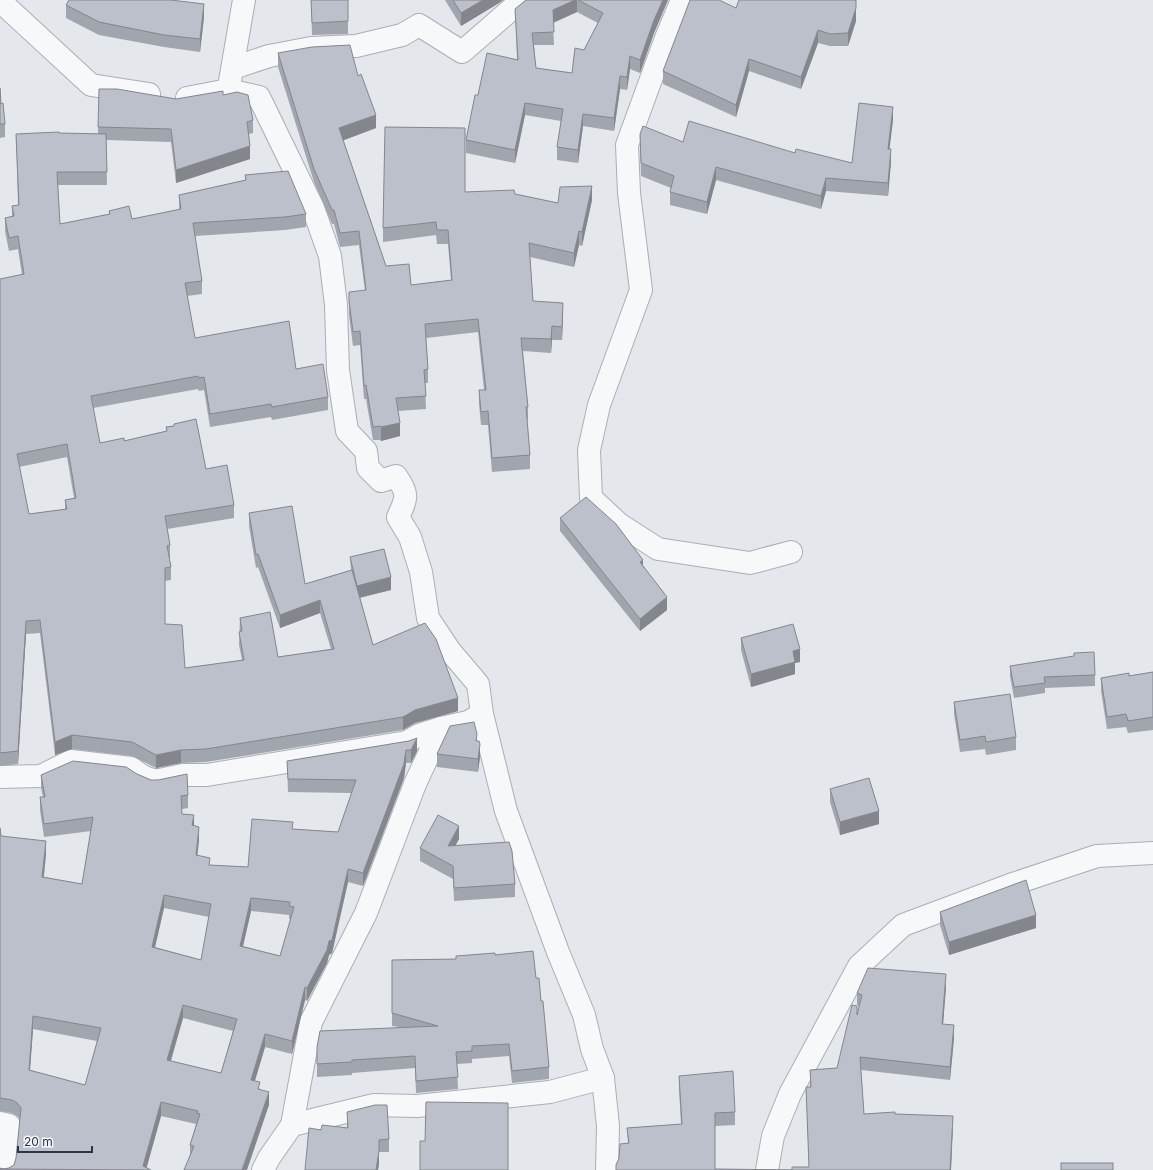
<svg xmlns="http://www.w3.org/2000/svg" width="1153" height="1170" viewBox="0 0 1153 1170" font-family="Inter,sans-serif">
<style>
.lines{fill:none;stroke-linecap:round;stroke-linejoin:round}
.minor-casing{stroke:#a9aeb7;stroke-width:24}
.minor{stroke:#f7f8fa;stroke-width:22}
.wall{fill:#a1a5ae;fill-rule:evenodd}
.shaded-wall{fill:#83868d}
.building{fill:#bbc0ca;stroke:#83868d;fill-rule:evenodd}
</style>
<rect width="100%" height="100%" fill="#e4e7ec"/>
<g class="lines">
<!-- minor casing -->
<g class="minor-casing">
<g id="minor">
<path d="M 682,0 L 666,38 L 627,145 L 629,193 L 641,290 L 599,405 L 589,450 L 591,498 L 619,524 L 658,549 L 750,563 L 791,552"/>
<path d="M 0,1 L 91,85 L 149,94"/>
<path d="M 233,68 L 269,56 L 311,48 L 356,46 L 402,35 L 419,25 L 462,52 L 522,0"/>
<path d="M 230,81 L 244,0"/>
<path d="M 187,98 L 228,90 L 259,97 L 313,208 L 330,256 L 336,305 L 338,370 L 347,431 L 366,451 L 368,468 L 381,481 L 396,476 C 409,494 407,498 398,517 L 410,537 L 421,572 L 428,618 L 450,651 L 478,684 L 482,714 L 506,811 L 558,952 L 584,1015 L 592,1049 L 603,1078 L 608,1126 L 607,1170"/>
<path d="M 0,777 L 41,776 L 71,761 L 131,768 L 142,776 L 155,781 L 183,775 L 207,775 L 407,742 L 419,735 L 441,728"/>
<path d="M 0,1123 L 9,1125 L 4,1170"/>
<path d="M 292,1125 L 374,1105 L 417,1106 L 550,1092 L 603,1078"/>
<path d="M 263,1170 L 269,1158 L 292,1125 L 311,1022 L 366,913 L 415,784 L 441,728 L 468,722 L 482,714"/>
<path d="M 767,1170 L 773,1136 L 790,1094 L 859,966 L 903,925 L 1010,885 L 1097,856 L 1153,853"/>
</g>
</g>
<!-- minor -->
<use href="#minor" class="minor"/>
</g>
<!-- wall -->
<g class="wall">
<path d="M 311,0 L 348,21 L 348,34 L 312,35 Z"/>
<path d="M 445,0 L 503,0 L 499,3 L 461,26 Z"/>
<path d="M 526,0 L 668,0 L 654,33 L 640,73 L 630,69 L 627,90 L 620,89 L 614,131 L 583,126 L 578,163 L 557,160 L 557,147 L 561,121 L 525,115 L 515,163 L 466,153 L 466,140 L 478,95 L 517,59 L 515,9 ZM 577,12 L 598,23 L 572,73 L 536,68 L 534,45 L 554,45 L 553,22 Z"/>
<path d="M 66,5 L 204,17 L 200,52 L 164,47 L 99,35 L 66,18 Z"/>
<path d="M 736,8 L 856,21 L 848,46 L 830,46 L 818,43 L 801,89 L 749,71 L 736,117 L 663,84 L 663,71 Z"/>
<path d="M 278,53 L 358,76 L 376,128 L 343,140 L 386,266 L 411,285 L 451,280 L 448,244 L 437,244 L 436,235 L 383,242 L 383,228 L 465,192 L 515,194 L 558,203 L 592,200 L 582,246 L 579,245 L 574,267 L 530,257 L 533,301 L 563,317 L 562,340 L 552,340 L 551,353 L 523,351 L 528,407 L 528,420 L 527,420 L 530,455 L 530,469 L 492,472 L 488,425 L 481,425 L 479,404 L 479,390 L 484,390 L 478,332 L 426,338 L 428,369 L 428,383 L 425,383 L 426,409 L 398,411 L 400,436 L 381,441 L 380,440 L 373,440 L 366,399 L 364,399 L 360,345 L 353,346 L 349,315 L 349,292 L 365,291 L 359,245 L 340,247 L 334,224 L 332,224 L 314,182 L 278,67 Z"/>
<path d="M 0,88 L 1,104 L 5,124 L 5,137 L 0,138 Z"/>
<path d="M 99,89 L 176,99 L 223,95 L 253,120 L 253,133 L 249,134 L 250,159 L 176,183 L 171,142 L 106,140 L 107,185 L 58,185 L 60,224 L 109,214 L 109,211 L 132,219 L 179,210 L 179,195 L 245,180 L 245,175 L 306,214 L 306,227 L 285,230 L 195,236 L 202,281 L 202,294 L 187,296 L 195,338 L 296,369 L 328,397 L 328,410 L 272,420 L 271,417 L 210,427 L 204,390 L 199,391 L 198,389 L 93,408 L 100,443 L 124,441 L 166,431 L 166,427 L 174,426 L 174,424 L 206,469 L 234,505 L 234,518 L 167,529 L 170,545 L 170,559 L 169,559 L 171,567 L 171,580 L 165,581 L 165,624 L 185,668 L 242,660 L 239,645 L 240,618 L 278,657 L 331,649 L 320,613 L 280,628 L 258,567 L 256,568 L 249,526 L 249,513 L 305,584 L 351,570 L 350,557 L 391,590 L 360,598 L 373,645 L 458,711 L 415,723 L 403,730 L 206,762 L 181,763 L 156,768 L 132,756 L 72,749 L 55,755 L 40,633 L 26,634 L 18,764 L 0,766 L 0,279 L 22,275 L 18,249 L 9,251 L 5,231 L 5,218 L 12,217 L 12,206 L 18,205 L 16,134 L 98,134 ZM 67,457 L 74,498 L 65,500 L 65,509 L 29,514 L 19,467 Z"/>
<path d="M 893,120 L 889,149 L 891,162 L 888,196 L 826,191 L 821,209 L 716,180 L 707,214 L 670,205 L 670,192 L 671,188 L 641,176 L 640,134 L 683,142 L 795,153 L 852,163 Z"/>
<path d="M 560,518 L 643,567 L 667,610 L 640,631 L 560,531 Z"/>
<path d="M 741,638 L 800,662 L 795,663 L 795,674 L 751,687 L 741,650 Z"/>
<path d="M 1010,666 L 1095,675 L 1095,686 L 1045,688 L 1045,693 L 1014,698 L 1010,676 Z"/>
<path d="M 1153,672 L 1153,730 L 1128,733 L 1126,727 L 1107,729 L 1101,691 L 1101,678 L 1129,676 Z"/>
<path d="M 954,702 L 1016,737 L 1016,750 L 986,755 L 985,749 L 960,752 L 954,714 Z"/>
<path d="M 409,741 L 417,751 L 411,763 L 406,763 L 404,778 L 363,886 L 348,882 L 332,953 L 329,955 L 327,963 L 307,1001 L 305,1000 L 292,1054 L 265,1047 L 255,1081 L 269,1105 L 190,1156 L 190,1145 L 196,1124 L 161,1116 L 146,1168 L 151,1170 L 0,1170 L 0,1168 L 3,1169 L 9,1168 L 14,1165 L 16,1158 L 20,1119 L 17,1116 L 12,1113 L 0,1111 L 0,828 L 1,836 L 46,854 L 44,877 L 82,884 L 91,831 L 44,837 L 40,810 L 40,797 L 43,797 L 41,788 L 41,775 L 137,774 L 188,795 L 188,808 L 182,809 L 182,814 L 194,826 L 199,840 L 197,856 L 210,865 L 248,867 L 293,829 L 338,832 L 352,793 L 288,792 L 287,761 ZM 164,908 L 209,917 L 201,960 L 155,947 ZM 251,911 L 289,915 L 289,919 L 291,919 L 280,956 L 243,946 ZM 183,1018 L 233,1031 L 221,1073 L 171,1061 ZM 33,1029 L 97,1041 L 85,1085 L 30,1070 Z"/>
<path d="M 477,741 L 480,757 L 478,772 L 437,767 L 437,754 Z"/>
<path d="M 830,789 L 879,824 L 840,835 L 830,802 Z"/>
<path d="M 459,839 L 455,846 L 515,884 L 515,897 L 454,901 L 453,879 L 420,861 L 420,848 Z"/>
<path d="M 940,912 L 1036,928 L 949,955 L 940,925 Z"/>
<path d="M 495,955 L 536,978 L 549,1067 L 549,1079 L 512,1083 L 509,1056 L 472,1059 L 472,1063 L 457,1064 L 458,1089 L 416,1093 L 415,1068 L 352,1073 L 352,1075 L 317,1077 L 317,1047 L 399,1027 L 392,1026 L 392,960 L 456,959 Z"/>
<path d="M 946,987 L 943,1024 L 954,1038 L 950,1080 L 861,1070 L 864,1114 L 895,1114 L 953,1129 L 951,1170 L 616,1170 L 628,1143 L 627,1128 L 681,1124 L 679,1089 L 679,1076 L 735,1112 L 735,1125 L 715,1126 L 715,1169 L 792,1170 L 809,1167 L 806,1087 L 810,1087 L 810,1070 L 837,1068 L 857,1015 L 859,1006 L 857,1005 L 857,993 Z"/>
<path d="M 347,1112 L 389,1139 L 389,1152 L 379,1152 L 379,1164 L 378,1170 L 305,1170 L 321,1130 L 347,1128 Z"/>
</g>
<!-- shaded-wall -->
<g class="shaded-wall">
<path d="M 483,0 L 503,0 L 499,3 L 461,26 L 461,13 Z"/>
<path d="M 575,0 L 577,0 L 577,12 L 553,23 L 553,10 Z"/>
<path d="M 663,0 L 668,0 L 654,33 L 640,73 L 640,60 L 654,20 Z"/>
<path d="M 204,4 L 204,17 L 200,52 L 200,39 Z"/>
<path d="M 856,8 L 856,21 L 848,46 L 848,33 Z"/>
<path d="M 818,30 L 818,43 L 801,89 L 801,77 Z"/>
<path d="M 630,56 L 630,69 L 627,90 L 627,77 Z"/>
<path d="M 749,59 L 749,71 L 736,117 L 736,105 Z"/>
<path d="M 620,76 L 620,89 L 614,131 L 614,118 Z"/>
<path d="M 525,103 L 525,115 L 515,163 L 515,150 Z"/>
<path d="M 893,107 L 893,120 L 888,162 L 888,149 Z"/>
<path d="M 583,114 L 583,126 L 578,163 L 578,150 Z"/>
<path d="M 376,115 L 376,128 L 339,142 L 339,128 Z"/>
<path d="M 250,146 L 250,159 L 176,183 L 176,170 Z"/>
<path d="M 891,149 L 891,162 L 888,196 L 888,183 Z"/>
<path d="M 716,167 L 716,180 L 707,214 L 707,202 Z"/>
<path d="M 826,178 L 826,191 L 821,209 L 821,196 Z"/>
<path d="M 592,186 L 592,200 L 582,246 L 582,232 Z"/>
<path d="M 579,231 L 579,245 L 574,267 L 574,253 Z"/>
<path d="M 563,303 L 563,317 L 562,340 L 562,327 Z"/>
<path d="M 552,326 L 552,340 L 551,353 L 551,339 Z"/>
<path d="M 400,423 L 400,436 L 381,441 L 381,427 Z"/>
<path d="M 643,560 L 643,572 L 640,562 Z"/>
<path d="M 391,577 L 391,590 L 357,598 L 357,586 Z"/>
<path d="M 667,597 L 667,610 L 640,631 L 640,619 Z"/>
<path d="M 320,600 L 320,613 L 280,628 L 280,615 Z"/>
<path d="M 26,621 L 26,634 L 18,764 L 18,751 Z"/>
<path d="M 800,649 L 800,662 L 795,663 L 795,674 L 751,687 L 751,674 L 793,651 Z"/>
<path d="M 458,698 L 458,711 L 415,723 L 403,730 L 403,717 L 415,710 Z"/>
<path d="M 72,735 L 72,749 L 55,755 L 55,742 Z"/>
<path d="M 417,738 L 417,751 L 411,763 L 411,750 Z"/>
<path d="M 480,744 L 480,757 L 478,772 L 478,759 Z"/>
<path d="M 181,750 L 181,763 L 156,768 L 156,755 Z"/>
<path d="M 406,750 L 406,763 L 404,778 L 363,886 L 363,873 Z"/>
<path d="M 879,811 L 879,824 L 840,835 L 840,822 Z"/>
<path d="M 194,815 L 194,828 L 192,825 Z"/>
<path d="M 459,826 L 459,839 L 448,859 L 448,846 Z"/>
<path d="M 199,827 L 199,840 L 196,869 L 196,855 Z"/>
<path d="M 46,841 L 46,854 L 42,890 L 42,877 Z"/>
<path d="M 348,869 L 348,882 L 332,953 L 329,955 L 327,963 L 307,1001 L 307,988 Z"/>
<path d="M 164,895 L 164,908 L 152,960 L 152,947 Z"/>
<path d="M 251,898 L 251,911 L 240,959 L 240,946 Z"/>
<path d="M 1036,915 L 1036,928 L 949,955 L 949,942 Z"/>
<path d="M 946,974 L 946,987 L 942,1037 L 942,1024 Z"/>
<path d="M 305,987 L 305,1000 L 292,1054 L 292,1041 Z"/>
<path d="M 183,1005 L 183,1018 L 167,1073 L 167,1060 Z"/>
<path d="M 33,1016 L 33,1029 L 29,1083 L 29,1070 Z"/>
<path d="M 954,1025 L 954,1038 L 950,1080 L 950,1067 Z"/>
<path d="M 265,1034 L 265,1047 L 251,1093 L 251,1080 Z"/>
<path d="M 269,1092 L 269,1105 L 247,1170 L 242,1170 Z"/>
<path d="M 161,1102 L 161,1116 L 146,1170 L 143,1166 Z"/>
<path d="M 953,1116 L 951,1170 L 950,1170 Z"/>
<path d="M 379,1151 L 379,1164 L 378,1170 L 376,1170 Z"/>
</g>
<!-- building -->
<g class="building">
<path d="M 69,0 L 171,0 L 204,4 L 200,39 L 164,35 L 99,22 L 66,5 Z"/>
<path d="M 311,0 L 348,0 L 348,21 L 312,23 Z"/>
<path d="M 453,0 L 483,0 L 461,13 Z"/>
<path d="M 526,0 L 575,0 L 553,10 L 554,32 L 532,33 L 536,68 L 572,73 L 575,48 L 584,50 L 603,13 L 578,0 L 663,0 L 654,20 L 640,60 L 630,56 L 627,77 L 620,76 L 614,118 L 583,114 L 578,150 L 557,147 L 563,109 L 525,103 L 515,150 L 466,140 L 475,95 L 478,95 L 487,53 L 518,60 L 515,9 Z"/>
<path d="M 690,0 L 719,0 L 736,8 L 739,0 L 856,0 L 856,8 L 848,33 L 830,34 L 818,30 L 801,77 L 749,59 L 736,105 L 663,71 Z"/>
<path d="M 350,45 L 358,76 L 361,74 L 376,115 L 339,128 L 386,266 L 409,264 L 411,285 L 452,280 L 448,230 L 437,230 L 436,222 L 383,228 L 385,127 L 465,128 L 465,192 L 514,190 L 515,194 L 558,203 L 560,187 L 592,186 L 582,232 L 579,231 L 574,253 L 529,243 L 533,301 L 563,303 L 562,327 L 552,326 L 551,339 L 521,338 L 528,407 L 526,407 L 530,455 L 492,458 L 488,411 L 481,412 L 479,390 L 486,390 L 478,319 L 425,324 L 428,369 L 424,370 L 426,396 L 396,398 L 400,423 L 381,427 L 380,426 L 373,427 L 366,385 L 364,386 L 360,331 L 353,332 L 349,301 L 349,292 L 366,290 L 359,231 L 340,233 L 334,210 L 332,210 L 314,169 L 278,53 L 312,47 Z"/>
<path d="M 0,88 L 1,104 L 3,103 L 5,124 L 0,124 Z"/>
<path d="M 99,89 L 117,89 L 176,99 L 223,91 L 223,95 L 237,92 L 248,95 L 253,120 L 247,122 L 250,146 L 176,170 L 171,129 L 98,127 Z"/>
<path d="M 859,103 L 893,107 L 888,149 L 891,149 L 888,183 L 826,178 L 821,196 L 716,167 L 707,202 L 670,192 L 674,176 L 641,163 L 640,134 L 643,126 L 683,142 L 689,121 L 795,153 L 796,149 L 852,163 Z"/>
<path d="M 59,132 L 59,133 L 106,134 L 107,172 L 57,172 L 60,224 L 110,214 L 109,211 L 129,206 L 132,219 L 181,209 L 179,195 L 246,180 L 245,175 L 288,171 L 306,214 L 285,217 L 193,223 L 202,281 L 185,283 L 195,338 L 289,321 L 296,369 L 323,364 L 328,397 L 272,407 L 271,404 L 210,414 L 204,377 L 199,378 L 198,376 L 91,396 L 100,443 L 124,438 L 124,441 L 167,431 L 166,427 L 174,426 L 174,424 L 196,419 L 206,469 L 227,465 L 234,505 L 165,516 L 170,545 L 167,546 L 171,567 L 165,568 L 165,624 L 182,625 L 185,668 L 244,660 L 239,632 L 242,631 L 240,618 L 270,612 L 278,657 L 334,649 L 320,600 L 280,615 L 258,554 L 256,555 L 249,513 L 292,506 L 305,584 L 352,570 L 373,645 L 425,623 L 436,639 L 458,698 L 415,710 L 403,717 L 206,749 L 181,750 L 156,755 L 132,742 L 72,735 L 55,742 L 40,620 L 26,621 L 18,751 L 0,753 L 0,279 L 24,274 L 18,236 L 9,238 L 5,218 L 14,216 L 12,206 L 19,205 L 16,134 ZM 67,444 L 76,498 L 65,500 L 67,509 L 29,514 L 17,454 Z"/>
<path d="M 586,497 L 616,524 L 643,560 L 640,562 L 667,597 L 640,619 L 560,518 Z"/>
<path d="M 384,549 L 391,577 L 357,586 L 350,557 Z"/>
<path d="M 793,624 L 800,649 L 793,651 L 795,662 L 751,674 L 741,638 Z"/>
<path d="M 1094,652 L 1095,675 L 1044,677 L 1045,683 L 1014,687 L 1010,666 L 1074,656 L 1074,653 Z"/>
<path d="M 1153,672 L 1153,717 L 1128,721 L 1126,714 L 1107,717 L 1101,678 L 1129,673 L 1129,676 Z"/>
<path d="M 1010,694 L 1016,737 L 986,742 L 985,736 L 960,740 L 954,702 Z"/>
<path d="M 474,722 L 477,734 L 476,741 L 479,741 L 480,744 L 478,759 L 437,754 L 450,726 Z"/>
<path d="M 417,738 L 411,750 L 406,750 L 404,764 L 363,873 L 348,869 L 332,940 L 329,941 L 327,950 L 307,988 L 305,987 L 292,1041 L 265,1034 L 251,1080 L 260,1082 L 258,1089 L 269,1092 L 242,1170 L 184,1170 L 194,1146 L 190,1145 L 200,1114 L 197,1113 L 198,1111 L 161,1102 L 143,1166 L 151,1170 L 0,1169 L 0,1168 L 3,1169 L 9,1168 L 14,1165 L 16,1158 L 21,1108 L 17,1103 L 12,1100 L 0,1098 L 0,828 L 1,836 L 46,841 L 42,877 L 82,884 L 93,817 L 44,824 L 40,797 L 45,797 L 41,775 L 73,761 L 126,767 L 137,774 L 151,780 L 158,780 L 187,774 L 188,795 L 181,796 L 182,814 L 194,815 L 192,825 L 199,827 L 196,855 L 210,858 L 209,865 L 248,867 L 252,819 L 293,822 L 292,829 L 338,832 L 356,780 L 288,779 L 287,761 L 409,741 ZM 164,895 L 211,904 L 201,960 L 152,947 ZM 251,898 L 290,902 L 289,906 L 294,907 L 280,956 L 240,946 ZM 183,1005 L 237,1019 L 221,1073 L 167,1060 ZM 33,1016 L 101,1028 L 85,1085 L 29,1070 Z"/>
<path d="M 869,778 L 879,811 L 840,822 L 830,789 Z"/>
<path d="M 438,815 L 459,826 L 448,846 L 509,842 L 512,851 L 515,884 L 454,888 L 453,866 L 420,848 Z"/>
<path d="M 1026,880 L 1036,915 L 949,942 L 940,912 Z"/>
<path d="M 533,951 L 536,978 L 539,978 L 541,1001 L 543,1001 L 549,1067 L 512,1071 L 509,1044 L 472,1046 L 472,1051 L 456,1052 L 458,1077 L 416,1081 L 415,1056 L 352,1060 L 352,1062 L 317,1064 L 317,1047 L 320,1031 L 438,1026 L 392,1013 L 392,960 L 456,959 L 456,956 L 495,953 L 495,955 Z"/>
<path d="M 868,968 L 946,974 L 942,1024 L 954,1025 L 950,1067 L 860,1057 L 864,1114 L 895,1112 L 895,1114 L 953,1116 L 950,1170 L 616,1170 L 616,1165 L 619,1158 L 620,1144 L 629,1143 L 627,1128 L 682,1124 L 679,1076 L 733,1071 L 735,1112 L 715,1113 L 715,1169 L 792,1170 L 792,1167 L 809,1167 L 806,1087 L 811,1087 L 810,1070 L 837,1068 L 852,1005 L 857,1006 L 857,1015 L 862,995 L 857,993 Z"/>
<path d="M 426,1102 L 508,1103 L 508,1170 L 420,1170 L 420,1141 L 425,1141 Z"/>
<path d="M 375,1105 L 387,1105 L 389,1139 L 379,1140 L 379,1151 L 376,1170 L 305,1170 L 309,1128 L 321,1130 L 322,1125 L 348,1128 L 347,1112 Z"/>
<rect x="1061" y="1163" width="52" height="7"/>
</g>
<!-- scale -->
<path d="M18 1146v6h74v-6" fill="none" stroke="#2b3445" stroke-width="2"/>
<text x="24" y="1146" font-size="12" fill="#2b3445" stroke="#f4f6f9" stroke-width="3" paint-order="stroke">20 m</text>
</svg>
